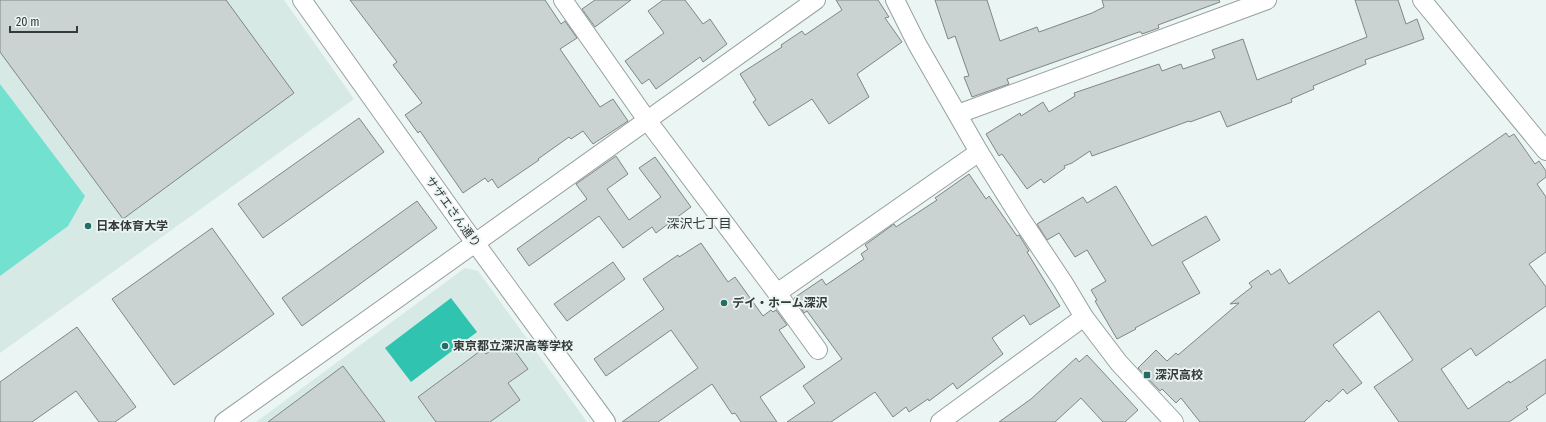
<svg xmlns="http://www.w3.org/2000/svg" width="1546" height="422" viewBox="0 0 1546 422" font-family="'Fira Sans Condensed','Noto Sans JP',sans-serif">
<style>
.built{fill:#d7e9e5}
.green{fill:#72e1cf}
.water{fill:#2fc3b0}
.building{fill:#cad3d1;stroke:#7e8785}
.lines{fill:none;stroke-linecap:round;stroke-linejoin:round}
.minor-casing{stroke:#97a09e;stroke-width:20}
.minor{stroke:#fff;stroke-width:18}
.poi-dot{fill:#256d62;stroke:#ebf5f3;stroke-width:1.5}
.labels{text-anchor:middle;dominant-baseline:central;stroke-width:3.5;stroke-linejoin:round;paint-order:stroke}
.street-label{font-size:12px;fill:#363a39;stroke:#ebf5f3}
.poi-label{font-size:12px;font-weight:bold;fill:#363a39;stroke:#ebf5f3;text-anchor:start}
.neighbourhood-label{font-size:13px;fill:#363a39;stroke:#ebf5f3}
</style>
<rect width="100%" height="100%" fill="#ebf5f3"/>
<!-- built -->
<g class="built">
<path d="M 0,0 L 284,0 L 354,99 L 0,353 Z"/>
<path d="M 465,268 L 478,271 L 587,422 L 256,422 Z"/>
</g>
<!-- green -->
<path class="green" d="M 0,84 L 85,196 L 68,226 L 0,276 Z"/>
<!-- water -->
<path class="water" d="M 451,298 L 477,332 L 411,382 L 385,348 Z"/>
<!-- building -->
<g class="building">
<path d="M 0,0 L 226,0 L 294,93 L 123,219 L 0,52 Z"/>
<path d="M 350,0 L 545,0 L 561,24 L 565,21 L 577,38 L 560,49 L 600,107 L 613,99 L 628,121 L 593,144 L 583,131 L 571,139 L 569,137 L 538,159 L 539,160 L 498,188 L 492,179 L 488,182 L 485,178 L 463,193 L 420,131 L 418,133 L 405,115 L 422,103 L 393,65 L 397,62 Z"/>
<path d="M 595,0 L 631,0 L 595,27 L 582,9 Z"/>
<path d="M 663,0 L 685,0 L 703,24 L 710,19 L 727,44 L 703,62 L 700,57 L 656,89 L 649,79 L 642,84 L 625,61 L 664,33 L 648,11 Z"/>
<path d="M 836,0 L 878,0 L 889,17 L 885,18 L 902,42 L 857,74 L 869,97 L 829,124 L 812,99 L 769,126 L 753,102 L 756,100 L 740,74 L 782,47 L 781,45 L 802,31 L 805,35 L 842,10 Z"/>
<path d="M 935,0 L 987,0 L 1000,41 L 1037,27 L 1039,32 L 1092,13 L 1104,7 L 1102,0 L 1219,0 L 1220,2 L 1158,25 L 1159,28 L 1142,34 L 1141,32 L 1139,32 L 1007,79 L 1009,84 L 972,97 L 964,77 L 969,76 L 955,36 L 948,39 Z"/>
<path d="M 1355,0 L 1398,0 L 1406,24 L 1417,19 L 1424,39 L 1365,60 L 1366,64 L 1313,86 L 1314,89 L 1291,99 L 1292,102 L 1227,127 L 1220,111 L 1190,122 L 1189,121 L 1092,156 L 1090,151 L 1072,163 L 1064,166 L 1065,168 L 1044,183 L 1041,179 L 1027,189 L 1002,154 L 999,156 L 986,134 L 1020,113 L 1021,116 L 1043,102 L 1049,112 L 1075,96 L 1074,93 L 1159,64 L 1162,71 L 1181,64 L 1183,69 L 1215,58 L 1212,50 L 1243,39 L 1257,80 L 1367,37 Z"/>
<path d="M 359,118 L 384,152 L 263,238 L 238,204 Z"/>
<path d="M 1506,133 L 1509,137 L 1514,134 L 1535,164 L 1539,161 L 1546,171 L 1546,177 L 1537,184 L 1546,197 L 1546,252 L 1529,264 L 1546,287 L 1546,306 L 1476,356 L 1471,348 L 1441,369 L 1468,409 L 1509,381 L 1510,383 L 1546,359 L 1546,393 L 1526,407 L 1528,409 L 1509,422 L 1399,422 L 1374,387 L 1413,360 L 1379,311 L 1333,345 L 1362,383 L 1347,394 L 1343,389 L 1329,402 L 1327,400 L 1304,422 L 1200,422 L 1181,398 L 1176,403 L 1162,389 L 1160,391 L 1138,368 L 1156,350 L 1167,361 L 1176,353 L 1178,355 L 1239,303 L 1230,304 L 1252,287 L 1249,283 L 1268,270 L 1271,275 L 1280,269 L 1289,284 Z"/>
<path d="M 616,156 L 628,174 L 607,189 L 629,220 L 661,197 L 639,168 L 655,157 L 691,207 L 656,233 L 652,227 L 623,248 L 599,216 L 529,266 L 517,249 L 587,199 L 576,184 Z"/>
<path d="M 969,174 L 986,199 L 989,196 L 1017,236 L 1019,235 L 1029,251 L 1027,252 L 1060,306 L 1030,325 L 1024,315 L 992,338 L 1003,354 L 957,389 L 953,383 L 929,401 L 928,399 L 909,412 L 906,407 L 893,417 L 875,392 L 831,422 L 787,422 L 815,403 L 803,386 L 842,359 L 807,311 L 804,313 L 794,298 L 822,279 L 826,285 L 864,259 L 861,254 L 868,249 L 865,245 L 894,224 L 896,227 L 937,200 L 935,198 Z"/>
<path d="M 1116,186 L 1152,246 L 1206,216 L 1220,240 L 1182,262 L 1200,293 L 1135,328 L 1136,329 L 1117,339 L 1095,301 L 1097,300 L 1091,290 L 1106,281 L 1087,250 L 1075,257 L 1059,233 L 1047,240 L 1037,224 L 1083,197 L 1087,203 Z"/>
<path d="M 417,201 L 437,228 L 302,326 L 282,298 Z"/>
<path d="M 212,228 L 274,314 L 174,385 L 112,299 Z"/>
<path d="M 701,243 L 728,282 L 735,277 L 763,316 L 771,310 L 773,312 L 776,310 L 787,325 L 779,330 L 805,367 L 760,397 L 777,422 L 741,422 L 735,413 L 732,414 L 712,384 L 658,422 L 622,422 L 698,368 L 671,330 L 606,376 L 594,359 L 664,309 L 643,279 L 678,255 L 679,257 Z"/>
<path d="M 613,262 L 625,279 L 567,321 L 554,304 Z"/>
<path d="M 77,327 L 136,407 L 115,422 L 99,422 L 76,391 L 32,422 L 0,422 L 0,382 Z"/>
<path d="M 506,339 L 528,369 L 508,383 L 520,400 L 490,422 L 436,422 L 418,397 L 483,349 L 486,354 Z"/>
<path d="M 1087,355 L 1138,410 L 1125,422 L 1103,422 L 1081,398 L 1055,422 L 999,422 L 1031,399 L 1076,358 L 1079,362 Z"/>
<path d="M 343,366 L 385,422 L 268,422 Z"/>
</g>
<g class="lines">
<!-- minor casing -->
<g class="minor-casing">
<g id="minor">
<path d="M 302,0 L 465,229 L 606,422"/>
<path d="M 563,0 L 647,120 L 777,293 L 818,350"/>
<path d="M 895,0 L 917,44 L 979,152 L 1021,219 L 1063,282 L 1084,317 L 1119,363 L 1174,422"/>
<path d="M 1422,0 L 1546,151"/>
<path d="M 958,114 L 1267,0"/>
<path d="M 777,293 L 979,152"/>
<path d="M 224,422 L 816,0"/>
<path d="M 940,422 L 1084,317"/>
</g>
</g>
<!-- minor -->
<use href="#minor" class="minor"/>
</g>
<!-- markers -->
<g class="poi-dot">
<circle cx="88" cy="226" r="4"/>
<circle cx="724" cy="303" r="4"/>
<circle cx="445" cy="346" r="4"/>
<rect x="1143" y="371" width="8" height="8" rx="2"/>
</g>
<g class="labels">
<!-- street labels -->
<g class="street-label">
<text transform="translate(453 212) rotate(54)">サザエさん通り</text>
</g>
<!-- poi labels -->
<g class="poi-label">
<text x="96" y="226">日本体育大学</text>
<text x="732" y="303">デイ・ホーム深沢</text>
<text x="453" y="346">東京都立深沢高等学校</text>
<text x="1155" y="375">深沢高校</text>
</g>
<!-- neighbourhood labels -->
<g class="neighbourhood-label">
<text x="699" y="223">深沢七丁目</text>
</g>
</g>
<!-- scale -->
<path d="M10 26v6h67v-6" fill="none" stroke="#363a39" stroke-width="2"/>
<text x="16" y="26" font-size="12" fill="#363a39" stroke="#ebf5f3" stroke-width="3" paint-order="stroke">20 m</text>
</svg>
